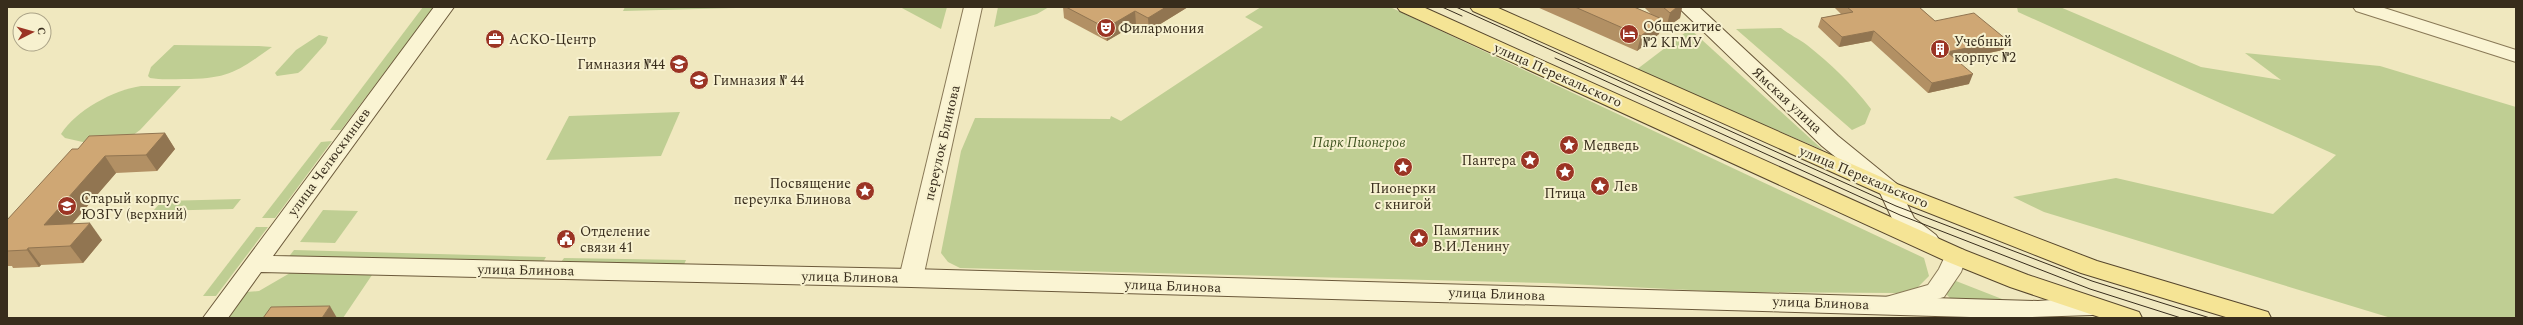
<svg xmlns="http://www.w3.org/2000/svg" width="2523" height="325" viewBox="0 0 2523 325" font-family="Spectral,serif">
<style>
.green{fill:#bfce93}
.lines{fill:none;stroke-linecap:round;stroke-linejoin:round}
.street-casing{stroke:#897957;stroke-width:2}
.secondary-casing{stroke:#6b593a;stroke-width:2}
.primary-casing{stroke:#56462c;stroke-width:2}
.street{fill:#faf4d3;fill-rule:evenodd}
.secondary{fill:#faf4d3;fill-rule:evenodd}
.primary{fill:#f5e495;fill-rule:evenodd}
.tram{stroke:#382d1c;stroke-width:1}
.wall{fill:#b29064}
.shaded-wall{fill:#917551}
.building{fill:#cfa774;stroke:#917551}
.labels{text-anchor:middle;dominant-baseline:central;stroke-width:4;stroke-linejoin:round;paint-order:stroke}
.poi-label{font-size:14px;fill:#382d1c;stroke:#f7f1cf;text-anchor:start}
.street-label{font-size:14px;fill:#382d1c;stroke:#f7f1cf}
.park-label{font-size:14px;font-style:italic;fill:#415522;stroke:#f7f1cf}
</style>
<rect width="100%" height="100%" fill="#f0e8bf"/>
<!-- green -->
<g class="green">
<path d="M 423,7 L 434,7 L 341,130 L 330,130 Z"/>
<path d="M 625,7 L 770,7 L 623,11 Z"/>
<path d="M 900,7 L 947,7 L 941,29 Z"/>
<path d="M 998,7 L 1049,7 L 1037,14 L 994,27 Z"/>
<path d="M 1261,7 L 1390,7 L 1924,258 L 1929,276 L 1917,288 L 1898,293 L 1730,292 L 1548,283 L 960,268 L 948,262 L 941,253 L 961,151 L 975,118 L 1110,119 L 1111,116 L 1121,121 L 1263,27 L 1245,17 Z"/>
<path d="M 2017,7 L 2060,7 L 2201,67 L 2281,80 L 2245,53 L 2380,66 L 2516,107 L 2516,318 L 2391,318 L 2044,212 L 2013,197 L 2116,178 L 2273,214 L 2336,155 L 2018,12 Z"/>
<path d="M 1781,28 C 1790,35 1799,39 1807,45 C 1831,64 1852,84 1871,109 L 1865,124 L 1852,130 L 1736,29 Z"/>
<path d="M 1690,29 L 1823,150 L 1636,70 Z"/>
<path d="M 319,35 L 328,37 L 326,43 L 302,70 L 298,73 L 277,76 L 275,73 L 296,50 Z"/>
<path d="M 174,45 L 259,46 L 272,47 C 237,72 228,79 184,79 C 173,79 161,80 150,78 L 148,76 L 151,67 Z"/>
<path d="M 141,86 L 181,86 L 140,130 L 121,144 L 96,145 L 65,138 L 61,134 C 76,110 114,90 141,86 Z"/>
<path d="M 680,112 L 661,156 L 546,160 L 569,116 Z"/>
<path d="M 332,141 L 275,218 L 262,218 L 321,142 Z"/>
<path d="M 241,199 L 233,209 L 153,211 L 162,201 Z"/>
<path d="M 323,210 L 358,211 L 335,243 L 300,242 Z"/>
<path d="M 256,227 L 268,227 L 216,296 L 203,296 Z"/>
<path d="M 294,250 L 546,257 L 542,264 L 287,259 Z"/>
<path d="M 564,258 L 686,260 L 683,267 L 559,265 Z"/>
<path d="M 290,273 L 372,275 L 343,318 L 226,318 L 246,292 L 259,291 Z"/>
<path d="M 1956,281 L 2002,299 L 2005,302 L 1954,302 L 1945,293 Z"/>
</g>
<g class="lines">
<!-- street casing -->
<g class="street-casing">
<g id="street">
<path d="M 964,7 L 982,7 L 923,278 L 919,284 L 911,286 L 903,284 L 899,278 Z"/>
<path d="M 2353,7 L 2381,7 L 2516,50 L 2516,62 L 2356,11 Z"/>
<path d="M 1956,248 L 1964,250 L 1967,256 L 1961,272 L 1944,297 L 1887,313 L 1879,311 L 1875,305 L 1879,299 L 1928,285 L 1939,269 L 1948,250 Z"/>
</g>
</g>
<!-- secondary casing -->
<g class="secondary-casing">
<g id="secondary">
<path d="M 434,7 L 454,7 L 273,256 L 911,269 L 2038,301 L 2092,297 L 2101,300 L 2104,306 L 2101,312 L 2092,315 L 2005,318 L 911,287 L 261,272 L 228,318 L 203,318 Z"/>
<path d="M 1678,7 L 1699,7 L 1838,136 L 1897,184 L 1914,218 L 1936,235 L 1940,241 L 1936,247 L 1928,249 L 1920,247 L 1897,229 L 1880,193 L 1822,146 Z"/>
</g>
</g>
<!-- primary casing -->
<g class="primary-casing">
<g id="primary">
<path d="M 1397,7 L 1423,7 L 1964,250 L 2028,275 L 2139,312 L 2142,318 L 2102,318 L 2010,287 L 1948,262 L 1400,11 Z"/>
<path d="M 1470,7 L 1496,7 L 1897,184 L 2097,261 L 2268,312 L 2271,318 L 2229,318 L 2081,273 L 1881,194 L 1473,11 Z"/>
</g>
</g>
<!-- street -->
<use href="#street" class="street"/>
<!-- secondary -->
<use href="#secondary" class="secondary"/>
<!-- primary -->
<use href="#primary" class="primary"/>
<!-- tram -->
<g class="tram">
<path d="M 1442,7 L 1462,16"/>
<path d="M 1456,7 L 1896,206 L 2092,281 L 2210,318"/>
<path d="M 1555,58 L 1900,215 L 2090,289 L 2181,318"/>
</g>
</g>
<!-- wall -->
<g class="wall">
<path d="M 1063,7 L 1188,7 L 1149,31 L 1136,24 L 1107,41 L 1064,18 Z"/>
<path d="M 1537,7 L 1634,7 L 1651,14 L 1644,7 L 1682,7 L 1680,18 L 1666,28 L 1661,24 L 1659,34 L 1637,51 Z"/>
<path d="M 1834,7 L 1919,7 L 1935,21 L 2007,40 L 2003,50 L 1956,60 L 1969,84 L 1928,93 L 1871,41 L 1839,47 L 1818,27 L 1821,18 L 1841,14 Z"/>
<path d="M 165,133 L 175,149 L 157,171 L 116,173 L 72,224 L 102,240 L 83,263 L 41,265 L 39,267 L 13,268 L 12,266 L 7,266 L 7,220 L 78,149 Z"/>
</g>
<!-- shaded-wall -->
<g class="shaded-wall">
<path d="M 1166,7 L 1188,7 L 1149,31 L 1148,18 Z"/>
<path d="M 1677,7 L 1682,7 L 1680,18 L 1666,28 L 1670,13 Z"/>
<path d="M 1135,11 L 1136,24 L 1107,41 L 1106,28 Z"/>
<path d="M 1662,19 L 1659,34 L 1637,51 L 1641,36 Z"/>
<path d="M 1874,31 L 1871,41 L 1839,47 L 1842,37 Z"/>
<path d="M 2007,40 L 2003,50 L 1944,62 L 1947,52 Z"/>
<path d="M 1973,74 L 1969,84 L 1928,93 L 1932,83 Z"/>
<path d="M 165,133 L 175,149 L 157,171 L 146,155 Z"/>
<path d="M 105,156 L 116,173 L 56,242 L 44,225 Z"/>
<path d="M 90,223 L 102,240 L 83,263 L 70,246 Z"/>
<path d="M 28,248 L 41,265 L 39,267 L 27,250 Z"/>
<path d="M 330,306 L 337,318 L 322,318 Z"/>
</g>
<!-- building -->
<g class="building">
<path d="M 1066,7 L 1166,7 L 1148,18 L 1135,11 L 1106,28 Z"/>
<path d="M 1575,7 L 1634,7 L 1662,19 L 1641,36 Z"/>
<path d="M 1663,7 L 1677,7 L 1670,13 Z"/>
<path d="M 1847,7 L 1919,7 L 1935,21 L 1974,13 L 2007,40 L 1947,52 L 1973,74 L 1932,83 L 1874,31 L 1842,37 L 1821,18 L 1853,12 Z"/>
<path d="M 165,133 L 146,155 L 105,156 L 44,225 L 90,223 L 70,246 L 28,248 L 27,250 L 7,251 L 7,220 L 72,149 L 78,149 L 89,136 Z"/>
<path d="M 330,306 L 322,318 L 263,318 L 271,307 Z"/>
</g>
<!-- icons -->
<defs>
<g id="theatre-disc" transform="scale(1)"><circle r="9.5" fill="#9b3424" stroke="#f7f1cf"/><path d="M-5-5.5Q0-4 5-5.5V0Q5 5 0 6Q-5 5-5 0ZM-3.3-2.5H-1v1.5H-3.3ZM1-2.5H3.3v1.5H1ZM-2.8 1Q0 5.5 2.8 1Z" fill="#fff"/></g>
<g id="hotel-disc" transform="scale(1)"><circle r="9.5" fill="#9b3424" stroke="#f7f1cf"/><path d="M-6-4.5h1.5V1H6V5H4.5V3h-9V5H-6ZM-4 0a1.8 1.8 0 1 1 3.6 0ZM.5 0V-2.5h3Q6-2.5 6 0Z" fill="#fff"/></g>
<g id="office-disc" transform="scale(1)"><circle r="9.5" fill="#9b3424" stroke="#f7f1cf"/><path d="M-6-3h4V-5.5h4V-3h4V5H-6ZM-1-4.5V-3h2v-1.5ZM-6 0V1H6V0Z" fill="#fff"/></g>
<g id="building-disc" transform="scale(1)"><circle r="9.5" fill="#9b3424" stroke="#f7f1cf"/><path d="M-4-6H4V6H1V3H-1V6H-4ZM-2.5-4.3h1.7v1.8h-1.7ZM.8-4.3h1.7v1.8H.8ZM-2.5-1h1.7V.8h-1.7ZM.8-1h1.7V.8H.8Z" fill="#fff"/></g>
<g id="school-disc" transform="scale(1)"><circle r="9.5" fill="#9b3424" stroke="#f7f1cf"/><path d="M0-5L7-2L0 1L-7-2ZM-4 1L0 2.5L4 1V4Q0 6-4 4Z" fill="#fff"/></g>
<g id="sight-disc" transform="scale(1)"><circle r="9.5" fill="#9b3424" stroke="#f7f1cf"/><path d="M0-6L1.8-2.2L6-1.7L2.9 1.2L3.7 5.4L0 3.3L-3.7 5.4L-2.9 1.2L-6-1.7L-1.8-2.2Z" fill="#fff"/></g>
<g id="university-disc" transform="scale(1)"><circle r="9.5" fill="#9b3424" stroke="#f7f1cf"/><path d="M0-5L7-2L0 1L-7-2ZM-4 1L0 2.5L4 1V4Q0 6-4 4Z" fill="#fff"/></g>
<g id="civic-disc" transform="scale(1)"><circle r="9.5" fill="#9b3424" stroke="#f7f1cf"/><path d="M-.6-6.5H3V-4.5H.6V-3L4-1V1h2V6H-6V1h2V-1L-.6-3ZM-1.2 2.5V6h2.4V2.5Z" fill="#fff"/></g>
</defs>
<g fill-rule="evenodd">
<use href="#theatre-disc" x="1106" y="28"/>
<use href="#hotel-disc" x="1629" y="34"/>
<use href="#office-disc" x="495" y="39"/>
<use href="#building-disc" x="1940" y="49"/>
<use href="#school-disc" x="679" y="64"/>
<use href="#school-disc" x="699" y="80"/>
<use href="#sight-disc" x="1569" y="145"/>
<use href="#sight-disc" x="1530" y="160"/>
<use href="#sight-disc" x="1403" y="167"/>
<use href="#sight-disc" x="1565" y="172"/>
<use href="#sight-disc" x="1600" y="186"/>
<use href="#sight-disc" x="865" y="191"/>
<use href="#university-disc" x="67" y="206"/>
<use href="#sight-disc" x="1419" y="238"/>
<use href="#civic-disc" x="566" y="239"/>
</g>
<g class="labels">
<!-- poi labels -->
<g class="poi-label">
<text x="1643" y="26">Общежитие<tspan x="1643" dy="16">№2 КГМУ</tspan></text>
<text x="1120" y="28">Филармония</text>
<text x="509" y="39">АСКО-Центр</text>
<text x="1954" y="41">Учебный<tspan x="1954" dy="16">корпус №2</tspan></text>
<text x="665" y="64" text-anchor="end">Гимназия №44</text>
<text x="713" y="80">Гимназия № 44</text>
<text x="1583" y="145">Медведь</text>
<text x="1516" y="160" text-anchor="end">Пантера</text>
<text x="851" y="183" text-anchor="end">Посвящение<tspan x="851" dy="16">переулка Блинова</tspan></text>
<text x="1614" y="186">Лев</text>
<text x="1403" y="188" text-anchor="middle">Пионерки<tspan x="1403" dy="16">с книгой</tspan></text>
<text x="1565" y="193" text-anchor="middle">Птица</text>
<text x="81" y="198">Старый корпус<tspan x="81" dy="16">ЮЗГУ (верхний)</tspan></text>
<text x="1433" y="230">Памятник<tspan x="1433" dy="16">В.И.Ленину</tspan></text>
<text x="580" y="231">Отделение<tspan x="580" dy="16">связи 41</tspan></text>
</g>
<!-- street labels -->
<g class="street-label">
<text transform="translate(1558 75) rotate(24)">улица Перекальского</text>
<text transform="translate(1787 100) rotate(43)">Ямская улица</text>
<text transform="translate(942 143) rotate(-77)">переулок Блинова</text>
<text transform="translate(329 162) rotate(-54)">улица Челюскинцев</text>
<text transform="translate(1864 177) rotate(23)">улица Перекальского</text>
<text transform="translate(526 270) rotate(1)">улица Блинова</text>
<text transform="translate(850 277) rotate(1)">улица Блинова</text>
<text transform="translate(1173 286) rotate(2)">улица Блинова</text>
<text transform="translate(1497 294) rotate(2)">улица Блинова</text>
<text transform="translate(1821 303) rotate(2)">улица Блинова</text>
</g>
<!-- park labels -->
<g class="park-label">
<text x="1359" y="142">Парк Пионеров</text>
</g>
</g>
<!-- border -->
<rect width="2523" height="325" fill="none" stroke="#382d1c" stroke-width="16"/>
<!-- north arrow -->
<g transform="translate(32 32) rotate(84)"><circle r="19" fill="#f7f1cf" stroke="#aba387"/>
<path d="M0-3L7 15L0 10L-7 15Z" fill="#9b3424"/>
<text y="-6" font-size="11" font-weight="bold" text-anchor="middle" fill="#382d1c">С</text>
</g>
</svg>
